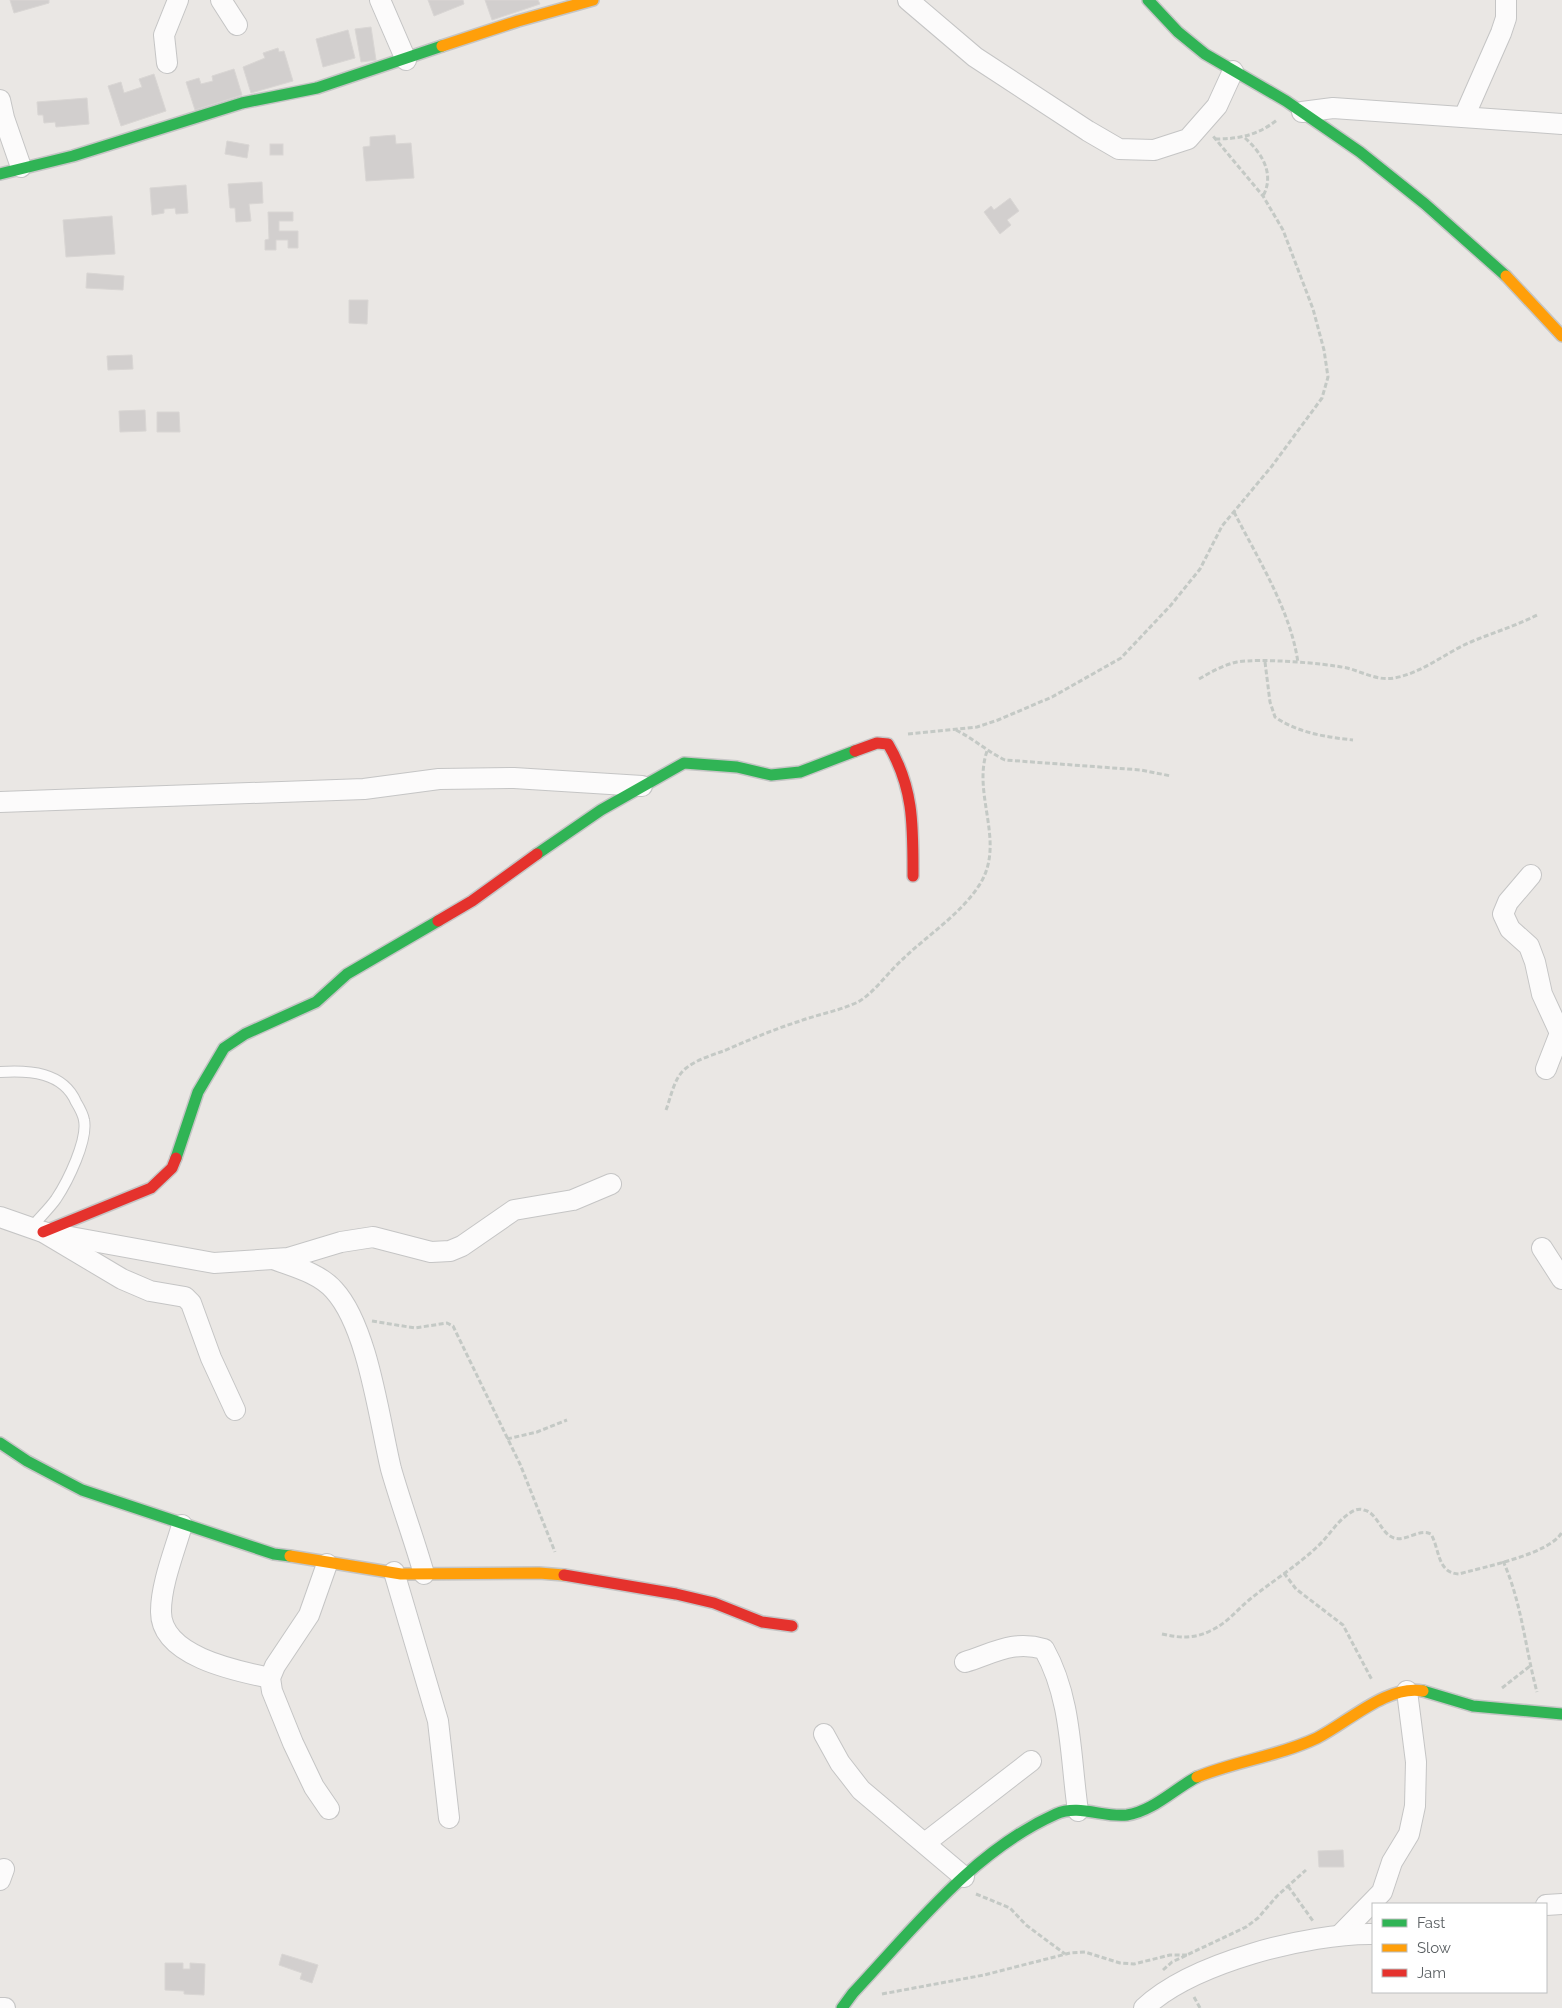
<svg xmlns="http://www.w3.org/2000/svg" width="1562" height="2008" viewBox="0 0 1562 2008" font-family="Raleway,sans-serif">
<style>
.building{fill:#d2cfce;stroke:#d9d6d4}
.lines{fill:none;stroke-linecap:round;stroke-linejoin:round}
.lane-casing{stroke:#c5c5c5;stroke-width:12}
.street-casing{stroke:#c5c5c5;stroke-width:22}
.fast-casing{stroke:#c5c5c5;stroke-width:14}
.slow-casing{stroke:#c5c5c5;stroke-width:14}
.jam-casing{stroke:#c5c5c5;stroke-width:14}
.path{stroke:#c4c9c5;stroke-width:3;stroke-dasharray:5 2.5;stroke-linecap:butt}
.lane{stroke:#fcfbfb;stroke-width:10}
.street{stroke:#fcfbfb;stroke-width:20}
.fast{stroke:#30b455;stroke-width:11}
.slow{stroke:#ff9f0a;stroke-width:11}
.jam{stroke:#e5322d;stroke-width:11}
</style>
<rect width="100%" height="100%" fill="#eae7e4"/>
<!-- building -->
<g class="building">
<path d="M 10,0 L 49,0 L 49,3 L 14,13 Z"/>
<path d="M 428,0 L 463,0 L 464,4 L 434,16 Z"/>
<path d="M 485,0 L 538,0 L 540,4 L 492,20 Z"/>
<path d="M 371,27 L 376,60 L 361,62 L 355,29 Z"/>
<path d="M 348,30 L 355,58 L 323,67 L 316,39 Z"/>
<path d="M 278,48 L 279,52 L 284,51 L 293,81 L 251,93 L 243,67 L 265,58 L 263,53 Z"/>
<path d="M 234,69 L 242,95 L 195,110 L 186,82 L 199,78 L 201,84 L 213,81 L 212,76 Z"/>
<path d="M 154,74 L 166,111 L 121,126 L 108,86 L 121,82 L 124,93 L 142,87 L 139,79 Z"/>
<path d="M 87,98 L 89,124 L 56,127 L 55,122 L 44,123 L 43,115 L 38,115 L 37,102 Z"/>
<path d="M 395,135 L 396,144 L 411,143 L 414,178 L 366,181 L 363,147 L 370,146 L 370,137 Z"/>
<path d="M 227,141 L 249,145 L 247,158 L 225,154 Z"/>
<rect x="270" y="144" width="13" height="11"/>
<path d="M 262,182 L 263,203 L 249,204 L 251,221 L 236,222 L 235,208 L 230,208 L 228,184 Z"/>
<path d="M 186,185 L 188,213 L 176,214 L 175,208 L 164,209 L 164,213 L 152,215 L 150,188 Z"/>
<path d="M 1010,198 L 1019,211 L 1007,220 L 1011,225 L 1000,234 L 984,212 L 991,206 L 994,210 Z"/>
<path d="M 268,212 L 293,212 L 293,221 L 279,221 L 279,231 L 298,231 L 298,248 L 288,248 L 288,240 L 276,240 L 276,250 L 265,250 L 265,240 L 269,239 Z"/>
<path d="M 112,216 L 115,254 L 66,257 L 63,220 Z"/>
<path d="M 87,273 L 124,276 L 123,290 L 86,288 Z"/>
<path d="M 349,300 L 368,300 L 367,324 L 349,323 Z"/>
<path d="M 132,355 L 133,369 L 108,370 L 107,356 Z"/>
<path d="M 145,410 L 146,431 L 120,432 L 119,411 Z"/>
<path d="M 157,412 L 179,412 L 180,432 L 157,432 Z"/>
<path d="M 1343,1850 L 1344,1867 L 1319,1867 L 1318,1851 Z"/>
<path d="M 282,1954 L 318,1965 L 312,1983 L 300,1979 L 302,1973 L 279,1965 Z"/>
<path d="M 165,1963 L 183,1963 L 183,1969 L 190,1969 L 190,1963 L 205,1964 L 204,1995 L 184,1994 L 184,1991 L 165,1990 Z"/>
</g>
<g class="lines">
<!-- lane casing -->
<g class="lane-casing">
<path id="lane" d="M 0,1072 C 29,1070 63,1072 76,1102 C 79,1107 83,1114 84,1120 C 88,1140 68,1181 56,1199 C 49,1209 39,1218 31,1228"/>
</g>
<!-- street casing -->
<g class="street-casing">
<g id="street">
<path d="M 221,0 L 237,25"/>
<path d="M 380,0 L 406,60"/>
<path d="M 908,0 L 975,57 L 1088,131 L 1119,149 L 1154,150 L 1188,139 L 1217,106 L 1233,71"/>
<path d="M 167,63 L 164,35 L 178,0"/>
<path d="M 0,100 L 4,118 L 21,167"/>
<path d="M 1302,112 L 1333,108 L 1562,124"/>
<path d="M 1464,117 L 1501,33 L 1506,18 L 1506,0"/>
<path d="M 0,802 L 364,789 L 439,779 L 514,778 L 642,786"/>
<path d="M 1531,875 L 1508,902 L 1503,914 L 1510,929 L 1529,946 L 1535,962 L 1542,994 L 1560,1033"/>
<path d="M 1546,1069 L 1562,1028"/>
<path d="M 0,1217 L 43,1232 L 122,1279 L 150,1291 L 185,1297 L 191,1303 L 211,1358 L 235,1410"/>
<path d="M 43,1232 L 214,1263 L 288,1258 L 341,1242 L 373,1237 L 431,1252 L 450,1251 L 462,1246 L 514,1210 L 573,1200 L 611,1184"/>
<path d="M 1542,1248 L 1562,1279"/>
<path d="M 273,1259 C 294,1267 319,1273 334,1290 C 368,1327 379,1419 391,1469 C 401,1504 414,1539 424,1574"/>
<path d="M 182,1525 C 175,1550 161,1584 161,1611 C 160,1656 236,1671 270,1678"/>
<path d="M 327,1564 L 309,1615 L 275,1666 L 270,1678 L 272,1691 L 293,1743 L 314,1787 L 329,1809"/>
<path d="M 394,1572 L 438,1721 L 449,1818"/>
<path d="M 965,1662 C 994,1653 1013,1640 1044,1649 C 1072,1699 1070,1756 1078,1811"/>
<path d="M 824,1734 L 840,1763 L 861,1790 L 964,1877"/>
<path d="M 925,1843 L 1031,1761"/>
<path d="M 0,1880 L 4,1869"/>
<path d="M 1546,1905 L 1562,1904"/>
<path d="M 1340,1935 L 1382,1892 L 1392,1862 L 1409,1834 L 1415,1806 L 1416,1762 L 1407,1691"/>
<path d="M 0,2008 L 5,2008"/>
<path d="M 1144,2008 C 1192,1963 1308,1933 1373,1934"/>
</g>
</g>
<!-- fast casing -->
<g class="fast-casing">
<g id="fast">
<path d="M 1148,0 L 1178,32 L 1205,54 L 1286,101 L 1360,152 L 1425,204 L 1506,276"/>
<path d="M 0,174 L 73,156 L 242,103 L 317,88 L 442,46"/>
<path d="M 537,854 L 601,810 L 684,763 L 737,767 L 771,775 L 800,772 L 855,751"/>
<path d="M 176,1158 L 198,1092 L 224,1048 L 245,1034 L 316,1002 L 347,974 L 438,921"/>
<path d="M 0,1443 L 27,1461 L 82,1490 L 274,1554 L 290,1556"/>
<path d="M 1423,1691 L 1473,1706 L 1562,1714"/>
<path d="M 842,2008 L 853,1993 C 914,1928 973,1851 1056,1814 C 1079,1804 1104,1818 1127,1815 C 1153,1811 1174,1789 1197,1777"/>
</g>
</g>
<!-- slow casing -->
<g class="slow-casing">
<g id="slow">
<path d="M 442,46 L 518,21 L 593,0"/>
<path d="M 1506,276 L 1562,336"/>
<path d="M 290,1556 L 401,1574 L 539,1573 L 564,1575"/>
<path d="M 1197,1777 C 1236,1761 1279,1756 1317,1738 C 1347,1723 1388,1684 1423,1691"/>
</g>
</g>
<!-- jam casing -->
<g class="jam-casing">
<g id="jam">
<path d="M 855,751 L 877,743 L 888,744 C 914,788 913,826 913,876"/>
<path d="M 438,921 L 472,901 L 537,854"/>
<path d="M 43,1232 L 151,1188 L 172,1168 L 176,1158"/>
<path d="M 564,1575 L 676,1594 L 714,1603 L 762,1622 L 792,1626"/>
</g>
</g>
<!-- path -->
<g class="path">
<path d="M 1245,138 C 1262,153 1275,174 1263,196"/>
<path d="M 1215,139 C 1240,139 1258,135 1277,120"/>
<path d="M 1234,512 C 1258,559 1291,611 1298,663"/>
<path d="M 1265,662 L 1270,702 L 1275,717 C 1298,733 1326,737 1353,740"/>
<path d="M 1199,679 C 1211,672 1223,665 1237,662 C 1260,658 1323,663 1347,668 C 1363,672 1377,681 1394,678 C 1423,673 1446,652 1473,641 C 1495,632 1518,625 1539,614"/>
<path d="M 956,730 C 974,739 988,752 1005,760 L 1141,770 L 1171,776"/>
<path d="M 908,734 L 977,727 L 998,720 L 1052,697 L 1121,658 L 1171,605 L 1200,569 L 1222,526 L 1272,466 L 1322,398 L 1328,377 L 1324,350 L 1313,309 L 1283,230 L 1263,196 L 1213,136"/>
<path d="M 666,1110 C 671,1097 674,1078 685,1069 C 697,1059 713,1055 726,1050 C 751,1039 775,1029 800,1021 C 819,1014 839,1011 858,1002 C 874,993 889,971 904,958 C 929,934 961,914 980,884 C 1006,842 972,795 987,751"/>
<path d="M 372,1321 L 415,1328 L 447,1323 L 453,1326 L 520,1464 L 555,1552"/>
<path d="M 507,1439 L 537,1432 L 567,1420"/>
<path d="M 1503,1561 C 1522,1603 1525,1648 1537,1692"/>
<path d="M 1284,1573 L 1296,1589 L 1343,1625 L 1372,1680"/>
<path d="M 1162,1634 C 1179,1638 1194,1639 1210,1631 C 1226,1624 1236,1611 1249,1600 C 1271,1582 1297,1566 1318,1546 C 1329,1536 1337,1521 1350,1513 C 1354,1510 1359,1508 1364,1510 C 1378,1513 1380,1533 1394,1538 C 1406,1542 1419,1528 1431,1534 C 1440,1550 1437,1573 1459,1574 C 1483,1567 1551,1554 1562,1532"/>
<path d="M 1502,1688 L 1530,1666"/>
<path d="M 1288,1886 L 1313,1921"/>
<path d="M 976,1894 L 1010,1908 L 1026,1925 L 1065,1954"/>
<path d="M 1163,1970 L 1172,1962 L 1246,1927 L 1258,1918 L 1277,1896 L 1306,1870"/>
<path d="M 882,1994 L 984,1975 L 1070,1953 L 1085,1952 L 1120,1963 L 1134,1964 L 1170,1955 L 1187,1955"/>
<path d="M 1194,1997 L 1200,2008"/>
</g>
<!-- lane -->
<use href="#lane" class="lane"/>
<!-- street -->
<use href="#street" class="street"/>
<!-- fast -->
<use href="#fast" class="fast"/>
<!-- slow -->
<use href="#slow" class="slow"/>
<!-- jam -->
<use href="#jam" class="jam"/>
</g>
<!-- legend -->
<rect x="1372" y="1903" width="175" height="90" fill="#ffffff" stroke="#bdbfc0"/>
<rect x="1382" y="1919" width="25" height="8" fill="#30b455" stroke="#bdbfc0"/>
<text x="1417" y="1928" font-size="15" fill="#5a5f62">Fast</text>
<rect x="1382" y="1944" width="25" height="8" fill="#ff9f0a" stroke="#bdbfc0"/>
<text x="1417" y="1953" font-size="15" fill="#5a5f62">Slow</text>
<rect x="1382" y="1969" width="25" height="8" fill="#e5322d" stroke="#bdbfc0"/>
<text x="1417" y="1978" font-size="15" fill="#5a5f62">Jam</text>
</svg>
